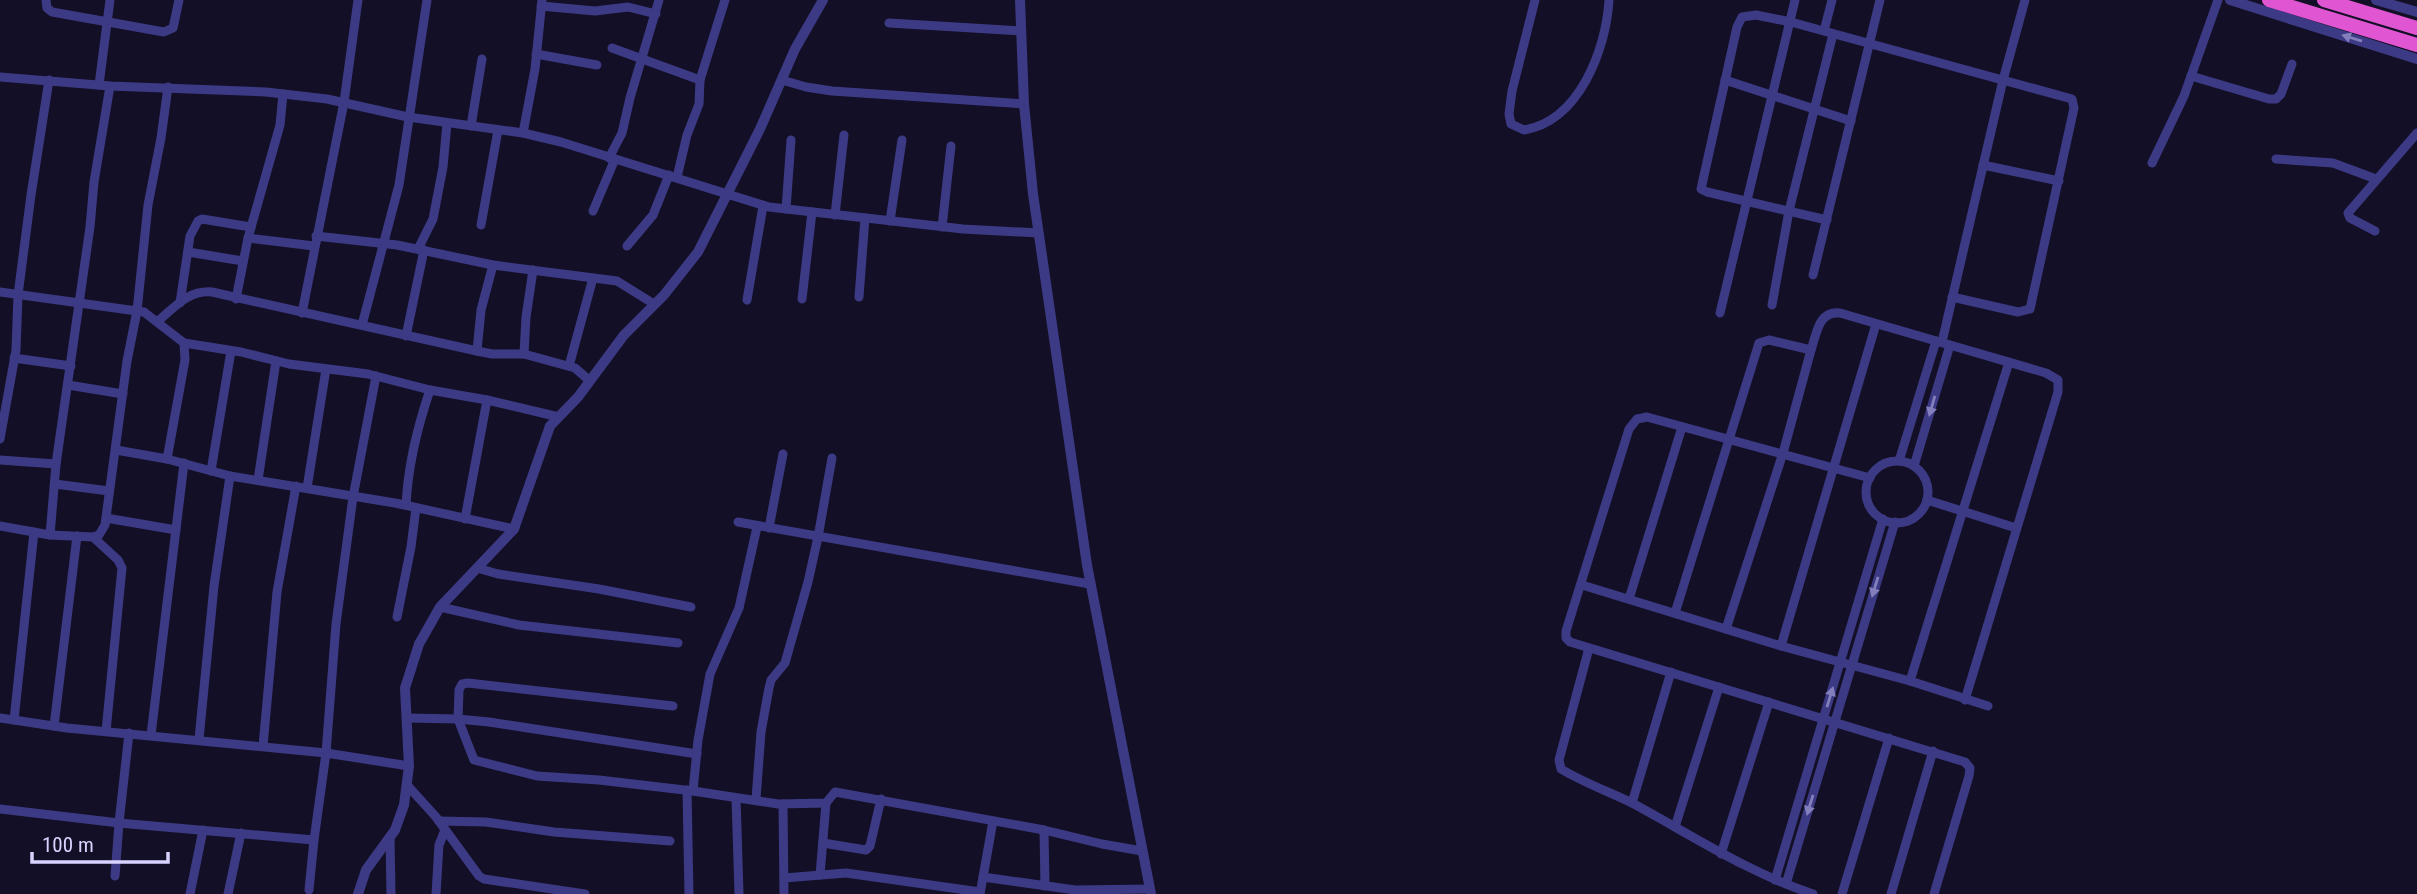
<svg xmlns="http://www.w3.org/2000/svg" width="2417" height="894" viewBox="0 0 2417 894" font-family="'Roboto Condensed',sans-serif">
<style>
.lines{fill:none;stroke-linecap:round;stroke-linejoin:round}
.minor{stroke:#3d3a85;stroke-width:9}
.tertiary{stroke:#3d3a85;stroke-width:10}
.trunk{stroke:#e055d1;stroke-width:14}
.oneway{fill:#837fbc}
</style>
<rect width="100%" height="100%" fill="#130f26"/>
<g class="lines">
<!-- minor -->
<g class="minor">
<path d="M 46,0 L 47,8 L 52,12 L 164,32 L 173,28 L 179,0"/>
<path d="M 1535,0 L 1512,91 L 1509,114 L 1511,124 L 1524,130 C 1579,121 1606,50 1609,0"/>
<path d="M 541,6 L 595,11 L 628,7 L 656,14"/>
<path d="M 889,23 L 1021,31"/>
<path d="M 1824,31 L 1832,0"/>
<path d="M 612,48 L 700,80 L 699,104 L 687,135 L 677,177"/>
<path d="M 536,54 L 597,65"/>
<path d="M 2191,76 L 2269,99 L 2276,99 L 2281,94 L 2292,64"/>
<path d="M 0,77 L 110,86 L 266,92 L 327,99 L 408,117 L 523,133 L 561,142 L 769,207 L 963,229 L 1039,233"/>
<path d="M 700,80 L 725,0"/>
<path d="M 782,80 L 806,87 L 832,91 L 1024,104"/>
<path d="M 1725,80 L 1851,121"/>
<path d="M 99,85 L 110,0"/>
<path d="M 471,126 L 482,59"/>
<path d="M 523,133 L 535,69 L 542,0"/>
<path d="M 609,158 L 622,133 L 630,98 L 659,0"/>
<path d="M 2276,159 L 2333,163 L 2376,179"/>
<path d="M 2152,163 L 2184,96 L 2218,0"/>
<path d="M 1983,165 L 2059,181"/>
<path d="M 786,209 L 791,140"/>
<path d="M 593,211 L 615,159"/>
<path d="M 835,215 L 844,135"/>
<path d="M 1827,220 L 1707,192 L 1701,189 L 1737,27 L 1742,17 L 1756,15 L 1791,22 L 2072,99 L 2074,108 L 2030,309 L 2018,312 L 1952,297"/>
<path d="M 890,221 L 902,140"/>
<path d="M 481,225 L 498,130"/>
<path d="M 942,227 L 951,146"/>
<path d="M 2375,231 L 2350,218 L 2348,213 L 2417,133"/>
<path d="M 316,236 L 397,245 L 493,265 L 617,281 L 654,304"/>
<path d="M 248,238 L 314,246"/>
<path d="M 627,246 L 653,215 L 669,175"/>
<path d="M 418,249 L 433,219 L 443,167 L 447,123"/>
<path d="M 188,252 L 243,261"/>
<path d="M 1813,275 L 1880,0"/>
<path d="M 0,292 L 144,312 L 184,343 L 241,352 L 289,364 L 368,374 L 430,390 L 487,400 L 559,417"/>
<path d="M 859,297 L 865,218"/>
<path d="M 236,299 L 248,238 L 280,125 L 283,94"/>
<path d="M 802,299 L 812,212"/>
<path d="M 747,300 L 763,206"/>
<path d="M 180,303 L 190,236 L 198,221 L 202,219 L 251,227"/>
<path d="M 1772,305 L 1789,211 L 1833,34"/>
<path d="M 302,313 L 344,102 L 358,0"/>
<path d="M 1720,313 L 1795,0"/>
<path d="M 157,322 C 175,307 188,290 212,292 L 477,351 L 492,354 L 524,354 L 526,317 L 533,270"/>
<path d="M 362,325 L 399,185 L 427,0"/>
<path d="M 406,336 L 424,250"/>
<path d="M 1942,342 L 2003,80 L 2025,0"/>
<path d="M 477,351 L 481,310 L 493,265"/>
<path d="M 524,354 L 575,368 L 590,381"/>
<path d="M 14,358 L 71,366"/>
<path d="M 569,366 L 593,278"/>
<path d="M 68,385 L 123,394"/>
<path d="M 0,439 L 16,350 L 18,295 L 31,195 L 49,80"/>
<path d="M 116,450 L 167,459 L 230,476 L 395,503 L 514,529"/>
<path d="M 167,459 L 185,360 L 184,343"/>
<path d="M 0,460 L 56,464"/>
<path d="M 1899,461 L 1936,341"/>
<circle cx="1897" cy="492" r="31"/>
<path d="M 1914,466 L 1950,345"/>
<path d="M 211,471 L 231,351"/>
<path d="M 1870,478 L 1647,417 L 1637,419 L 1629,429 L 1566,631 L 1566,638 L 1570,642 L 1965,762 L 1970,768 L 1969,776 L 1934,894"/>
<path d="M 258,480 L 276,361"/>
<path d="M 55,484 L 109,491"/>
<path d="M 307,488 L 326,369"/>
<path d="M 1927,500 L 2016,528"/>
<path d="M 406,505 C 408,466 417,428 430,390"/>
<path d="M 106,518 L 176,530"/>
<path d="M 465,519 L 487,400"/>
<path d="M 738,522 L 1090,584"/>
<path d="M 0,526 L 50,535 L 93,537 L 99,535 L 105,525 L 127,361 L 137,311 L 148,205 L 161,138 L 168,87"/>
<path d="M 769,528 L 783,454"/>
<path d="M 50,535 L 56,464 L 90,227 L 94,182 L 110,86"/>
<path d="M 93,537 L 118,560 L 122,568 L 106,731"/>
<path d="M 477,568 L 498,574 L 599,589 L 691,607"/>
<path d="M 1582,585 L 1781,646 L 1910,681 L 1988,706"/>
<path d="M 1629,599 L 1682,427"/>
<path d="M 440,607 L 519,625 L 678,643"/>
<path d="M 1675,613 L 1759,343 L 1769,340 L 1811,350 C 1817,333 1818,311 1840,313 L 2046,373 L 2058,380 L 2058,392 L 1965,700"/>
<path d="M 397,617 L 411,547 L 416,508"/>
<path d="M 1726,629 L 1783,453 L 1811,350"/>
<path d="M 1781,646 L 1876,324"/>
<path d="M 1589,648 L 1559,760 L 1561,769 C 1584,783 1610,792 1634,804 C 1693,836 1749,873 1813,894"/>
<path d="M 1910,681 L 2009,362"/>
<path d="M 673,706 L 468,683 L 462,684 L 459,690 L 458,719 L 489,722 L 697,754"/>
<path d="M 0,718 L 67,728 L 326,753 L 409,766"/>
<path d="M 407,718 L 458,719 L 474,760 L 537,776 L 599,780 L 693,791 L 778,804 L 826,803 L 835,792 L 1044,830 L 1102,844 L 1142,851"/>
<path d="M 14,720 L 34,532"/>
<path d="M 54,726 L 77,536"/>
<path d="M 151,735 L 184,463"/>
<path d="M 199,739 L 214,586 L 230,476"/>
<path d="M 263,746 L 277,592 L 296,486"/>
<path d="M 407,785 L 436,817 L 479,876 L 484,879 L 585,894"/>
<path d="M 687,790 L 689,894"/>
<path d="M 693,791 L 698,740 L 710,674 L 739,608 L 757,527"/>
<path d="M 736,798 L 739,894"/>
<path d="M 756,799 L 761,732 L 769,688 L 771,680 L 785,663 L 808,582 L 818,537 L 832,458"/>
<path d="M 1632,803 L 1671,672"/>
<path d="M 783,804 L 784,894"/>
<path d="M 0,809 L 119,823 L 129,733"/>
<path d="M 439,821 L 486,822 L 554,832 L 670,841"/>
<path d="M 1675,827 L 1719,687"/>
<path d="M 1044,830 L 1045,886"/>
<path d="M 390,837 L 391,894"/>
<path d="M 823,843 L 866,850 L 870,846 L 881,799"/>
<path d="M 1721,854 L 1769,702"/>
<path d="M 820,875 L 826,803"/>
<path d="M 115,876 L 119,823 L 314,840 L 326,753 L 336,624 L 353,497 L 376,376"/>
<path d="M 983,877 L 993,821"/>
<path d="M 784,878 L 846,873 L 980,892"/>
<path d="M 1775,880 L 1883,519"/>
<path d="M 1786,884 L 1895,522"/>
<path d="M 309,890 L 314,840"/>
<path d="M 190,894 L 203,830"/>
<path d="M 228,894 L 241,833"/>
<path d="M 436,894 L 439,845 L 445,830"/>
<path d="M 980,894 L 983,877 L 1075,890 L 1150,889"/>
<path d="M 1842,894 L 1889,738"/>
<path d="M 1891,894 L 1933,751"/>
</g>
<!-- tertiary -->
<g class="tertiary">
<path d="M 1020,0 L 1024,104 L 1033,194 L 1087,565 L 1151,894"/>
<path d="M 2230,0 L 2417,59"/>
<path d="M 2376,0 L 2417,12"/>
<path d="M 358,894 L 366,870 L 395,830 L 404,805 L 409,766 L 405,688 L 419,644 L 440,607 L 514,529 L 550,426 L 578,397 L 624,335 L 664,295 L 698,252 L 760,129 L 795,49 L 823,0"/>
</g>
<!-- trunk -->
<g class="trunk">
<path d="M 2269,0 L 2417,45"/>
<path d="M 2324,0 L 2417,28"/>
</g>
</g>
<!-- one-way arrows -->
<defs><path id="oneway-solid" d="M-6-.8H1V-3.2L6.5 0L1 3.2V.8H-6Z" transform="scale(1.75)"/></defs>
<g class="oneway">
<use href="#oneway-solid" transform="translate(2352 38) rotate(-163)"/>
<use href="#oneway-solid" transform="translate(1932 406) rotate(106)"/>
<use href="#oneway-solid" transform="translate(1875 587) rotate(107)"/>
<use href="#oneway-solid" transform="translate(1830 697) rotate(-73)"/>
<use href="#oneway-solid" transform="translate(1810 805) rotate(107)"/>
</g>
<!-- scale -->
<path d="M32 852v10h136v-10" fill="none" stroke="#d9d4ff" stroke-width="3.5"/>
<text x="42" y="852" font-size="21" fill="#d9d4ff" stroke="#130f26" stroke-width="5" paint-order="stroke">100 m</text>
</svg>
